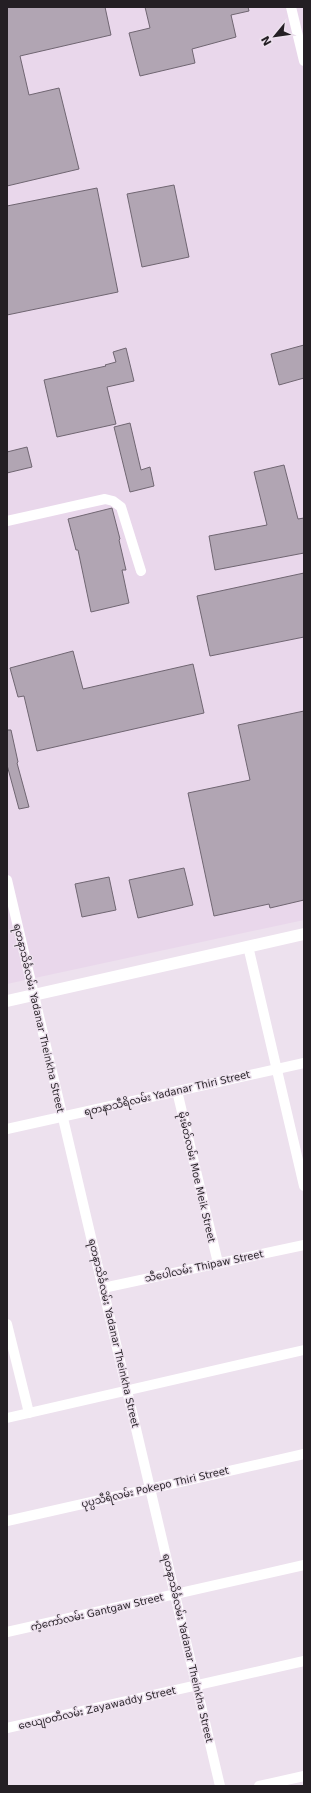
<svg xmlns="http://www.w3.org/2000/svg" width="311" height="1793" viewBox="0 0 311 1793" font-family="'DejaVu Sans','Noto Sans Myanmar',sans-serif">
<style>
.built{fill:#e9d7eb}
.building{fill:#b1a5b3;stroke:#706672}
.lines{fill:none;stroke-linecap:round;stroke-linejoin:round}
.minor{stroke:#fff;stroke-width:10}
.tertiary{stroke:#fff;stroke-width:12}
.labels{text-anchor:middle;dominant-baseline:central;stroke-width:3;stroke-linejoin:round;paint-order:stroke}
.street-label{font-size:10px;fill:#241f24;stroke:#ede1ee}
</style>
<rect width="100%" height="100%" fill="#ede1ee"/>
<!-- built -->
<path class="built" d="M 7,7 L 304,7 L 304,920 L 7,984 Z"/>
<!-- building -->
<g class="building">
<path d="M 7,7 L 105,7 L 111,35 L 20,56 L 29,95 L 59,88 L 79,169 L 7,186 Z"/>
<path d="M 145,7 L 248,7 L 249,11 L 231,15 L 236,37 L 192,49 L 195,63 L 140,76 L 129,33 L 150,28 Z"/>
<path d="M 174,185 L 189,257 L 142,267 L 127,194 Z"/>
<path d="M 97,188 L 118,292 L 7,315 L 7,206 Z"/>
<path d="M 304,345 L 304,378 L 279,385 L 271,354 Z"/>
<path d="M 126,348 L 134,381 L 107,387 L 116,424 L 57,437 L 44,380 L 106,366 L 105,365 L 116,362 L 113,352 Z"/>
<path d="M 130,423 L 141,470 L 150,467 L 154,486 L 130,492 L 114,427 Z"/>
<path d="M 27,447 L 32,467 L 7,473 L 7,452 Z"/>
<path d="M 284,465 L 298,519 L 304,518 L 304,553 L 215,570 L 209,536 L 267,525 L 254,472 Z"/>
<path d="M 112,508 L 120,539 L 119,540 L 126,570 L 122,570 L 129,603 L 91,612 L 78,550 L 76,550 L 68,519 Z"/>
<path d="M 304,573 L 304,637 L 210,656 L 197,596 Z"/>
<path d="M 73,651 L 83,689 L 193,664 L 204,713 L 37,751 L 24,696 L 18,697 L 10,668 Z"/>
<path d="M 304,711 L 304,900 L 270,908 L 269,904 L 214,916 L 188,793 L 250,780 L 238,725 Z"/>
<path d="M 7,730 L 11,730 L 18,762 L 17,763 L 29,807 L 19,809 L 7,765 Z"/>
<path d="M 184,868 L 193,905 L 138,918 L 129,880 Z"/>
<path d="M 109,877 L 116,910 L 82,917 L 75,884 Z"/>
</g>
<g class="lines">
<!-- minor -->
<g class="minor">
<path d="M 291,7 L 304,61"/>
<path d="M 7,521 L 105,499 L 113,501 L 121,507 L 141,571"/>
<path d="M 7,880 L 220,1786"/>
<path d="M 248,946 L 304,1186"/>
<path d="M 177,1091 L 218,1263"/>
<path d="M 7,1129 L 304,1063"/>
<path d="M 103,1288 L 304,1245"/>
<path d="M 7,1324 L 29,1413"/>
<path d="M 7,1418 L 304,1350"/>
<path d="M 7,1521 L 304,1454"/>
<path d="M 7,1632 L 304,1565"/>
<path d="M 7,1728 L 304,1661"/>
<path d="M 259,1786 L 304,1776"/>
</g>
<!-- tertiary -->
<path class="tertiary" d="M 7,1001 L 304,934"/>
</g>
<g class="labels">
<!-- street labels -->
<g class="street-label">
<text transform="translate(39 1018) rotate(77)">ရတနာသိင်္ခလမ်း Yadanar Theinkha Street</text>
<text transform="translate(167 1093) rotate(-13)">ရတနာသီရိလမ်း Yadanar Thiri Street</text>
<text transform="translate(197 1177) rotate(77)">မိုးမိတ်လမ်း Moe Meik Street</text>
<text transform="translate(204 1266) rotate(-12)">သီပေါလမ်း Thipaw Street</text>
<text transform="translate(114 1333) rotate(77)">ရတနာသိင်္ခလမ်း Yadanar Theinkha Street</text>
<text transform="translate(155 1487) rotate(-13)">ပုပ္ပသီရိလမ်း Pokepo Thiri Street</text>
<text transform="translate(97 1612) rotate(-13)">ကံ့ကော်လမ်း Gantgaw Street</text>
<text transform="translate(188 1648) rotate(77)">ရတနာသိင်္ခလမ်း Yadanar Theinkha Street</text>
<text transform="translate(97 1708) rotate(-13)">ဇေယျဝတီလမ်း Zayawaddy Street</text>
</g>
</g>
<!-- border -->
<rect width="311" height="1793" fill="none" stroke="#241f24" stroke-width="16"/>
<!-- north arrow -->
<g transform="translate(275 36) rotate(241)" stroke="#ede1ee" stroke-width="3" paint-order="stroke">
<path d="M0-3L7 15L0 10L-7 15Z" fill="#241f24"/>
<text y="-6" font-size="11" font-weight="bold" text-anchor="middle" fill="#241f24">N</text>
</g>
</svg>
